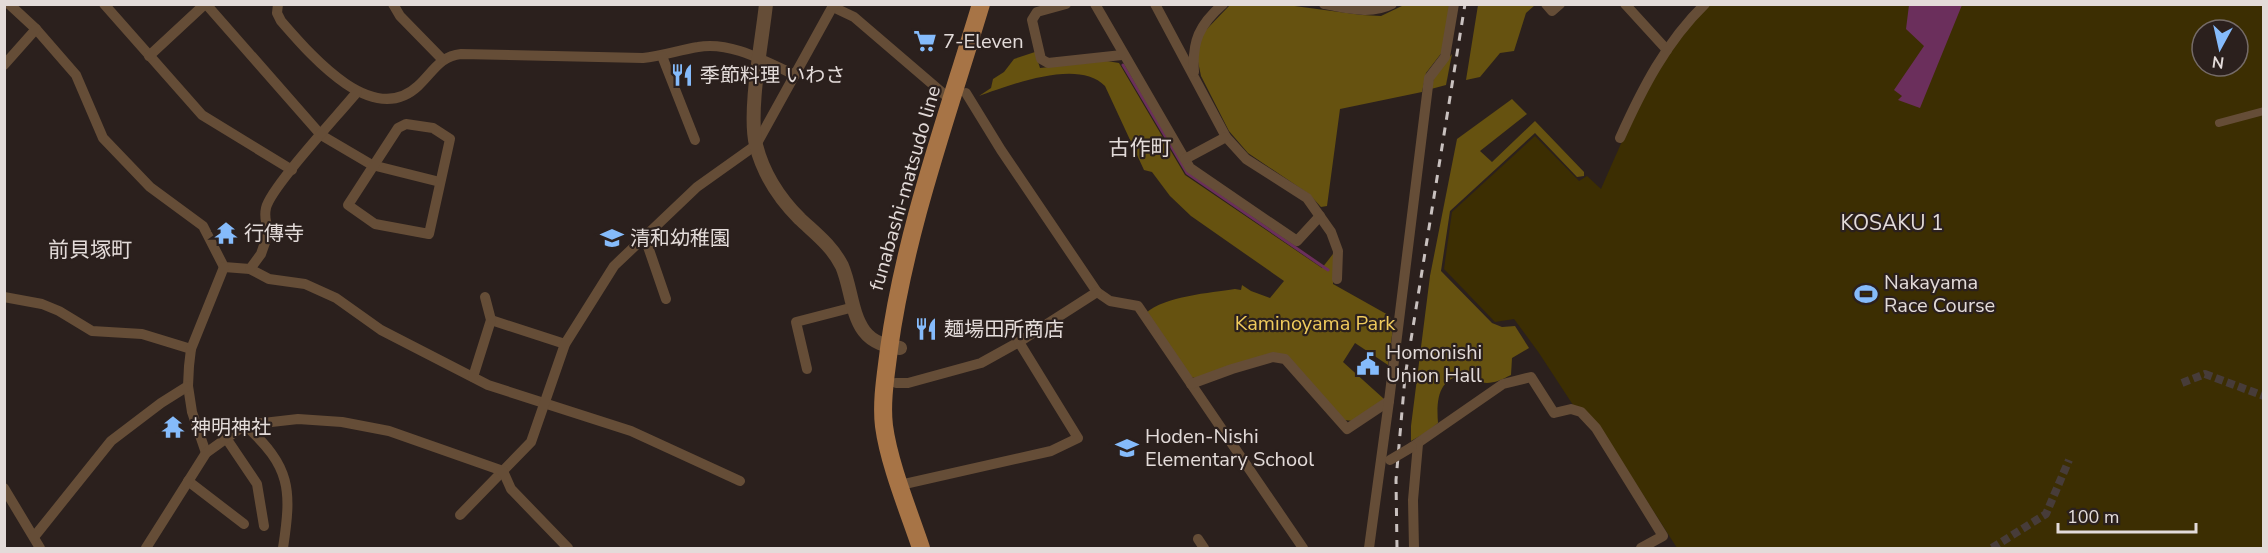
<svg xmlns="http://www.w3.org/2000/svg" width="2268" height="553" viewBox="0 0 2268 553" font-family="'Nunito Sans','Noto Sans JP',sans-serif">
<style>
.green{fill:#3c2e02;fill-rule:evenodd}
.forest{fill:#665210}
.water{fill:#6b2f5c}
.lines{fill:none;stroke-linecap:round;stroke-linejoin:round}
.stream{stroke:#6b2f5c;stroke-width:3}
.pedestrian-tunnel{stroke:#473c39;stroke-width:8;stroke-dasharray:8 4;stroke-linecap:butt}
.pedestrian{stroke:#654d37;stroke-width:8}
.minor{stroke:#654d37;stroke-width:10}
.tertiary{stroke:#654d37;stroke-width:14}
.primary{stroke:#a77446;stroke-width:18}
.rail{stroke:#c9c1bf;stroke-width:3;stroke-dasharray:8 8;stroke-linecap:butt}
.minor-bridge{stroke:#654d37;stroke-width:10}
.labels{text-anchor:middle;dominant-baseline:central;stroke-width:4.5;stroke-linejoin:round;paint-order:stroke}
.poi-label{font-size:20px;fill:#e3dbd9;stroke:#2b201d;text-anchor:start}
.street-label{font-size:20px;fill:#e3dbd9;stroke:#2b201d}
.park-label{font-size:20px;fill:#f0cb5d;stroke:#2b201d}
.neighbourhood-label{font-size:21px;fill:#e3dbd9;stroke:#2b201d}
</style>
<rect width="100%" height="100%" fill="#2b201d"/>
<!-- green -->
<path class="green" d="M 1710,5 L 2263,5 L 2263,548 L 1677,548 L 1596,421 L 1573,405 L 1539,353 L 1514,319 L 1495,322 L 1444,269 L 1452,212 L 1535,136 L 1579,181 L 1587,176 L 1601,189 C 1630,124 1657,55 1710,5 ZM 2202,30 L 2238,30 L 2238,66 L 2202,66 Z"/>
<!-- forest -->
<g class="forest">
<path d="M 1230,5 L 1287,5 L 1362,15 L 1381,16 L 1404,5 L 1450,5 L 1443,51 L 1426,73 L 1422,92 L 1340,109 L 1327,206 L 1321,207 L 1309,194 L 1248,153 L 1229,131 L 1201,76 L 1196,52 L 1204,32 Z"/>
<path d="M 1478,5 L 1535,5 L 1526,13 L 1514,51 L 1500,53 L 1480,77 L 1466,80 Z"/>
<path d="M 1035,52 L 1040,68 L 1107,61 L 1119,63 L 1185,175 L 1322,268 L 1333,254 L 1333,284 L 1390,316 L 1393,328 L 1388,365 L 1355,343 L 1343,362 L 1384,399 L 1353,421 L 1344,420 L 1286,356 L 1195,378 L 1190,377 L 1146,313 C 1165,296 1210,293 1235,289 L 1241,290 L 1242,285 L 1251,291 L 1270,298 L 1284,281 L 1191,216 L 1170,196 L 1152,172 L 1144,170 L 1105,86 C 1078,58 1011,85 979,96 L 991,88 L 993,79 L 1004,72 L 1014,59 Z"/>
<path d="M 1452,54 L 1446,85 L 1431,89 L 1434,78 Z"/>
<path d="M 1512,99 L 1527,114 L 1480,151 L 1492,162 L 1535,121 L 1584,172 L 1584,176 L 1577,177 L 1535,133 L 1450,211 L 1441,271 L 1492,323 L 1502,327 L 1515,326 L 1529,348 L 1512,358 L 1511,375 C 1495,383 1483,388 1469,375 C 1439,375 1436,398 1438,423 L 1427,432 L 1411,441 L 1411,426 L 1430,276 L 1457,139 Z"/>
</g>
<!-- water -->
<path class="water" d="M 1909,5 L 1962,5 L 1920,108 L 1898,100 L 1902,96 L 1894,90 L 1924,46 L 1906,29 Z"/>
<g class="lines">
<!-- stream -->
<path class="stream" d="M 1123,65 L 1187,173 L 1328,270"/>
<!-- pedestrian-tunnel -->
<g class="pedestrian-tunnel">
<path d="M 2182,383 L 2205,374 L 2264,396"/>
<path d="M 1992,548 L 2046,514 L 2069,460"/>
</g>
<!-- pedestrian -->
<path class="pedestrian" d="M 2219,123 L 2264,111"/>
<!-- minor -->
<g class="minor">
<path d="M 9,4 L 36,29 L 76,75 L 103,138 L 150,187 L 203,226 L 224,267 L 250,269 L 269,279 L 305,284 L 336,298 L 381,330 L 488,385 L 631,431 L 740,481"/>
<path d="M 104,4 L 202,115 L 292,170"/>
<path d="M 206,4 L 321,135 L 372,165 L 440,182"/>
<path d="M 278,4 L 277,13 L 281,21 C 309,53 372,129 418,86 C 433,72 440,56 461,54 L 643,58 C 662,56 679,50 698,47 C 731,41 766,62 795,75"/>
<path d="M 393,4 L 400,16 L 442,59"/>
<path d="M 1066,4 L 1037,12 L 1032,20 L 1041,59 L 1048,63 L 1122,55"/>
<path d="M 1095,4 L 1190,168 L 1297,241 L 1320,216"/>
<path d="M 1155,4 L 1226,137 L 1246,159 L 1307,198 L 1331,232 L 1338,251 L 1337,279"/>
<path d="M 1324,4 C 1348,8 1370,15 1392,4"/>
<path d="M 1546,4 L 1552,11 L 1560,4"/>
<path d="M 1625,4 L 1667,50"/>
<path d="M 833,7 L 854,17 L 952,101"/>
<path d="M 149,56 L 205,4"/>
<path d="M 662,56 L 695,140"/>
<path d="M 4,65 L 36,29"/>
<path d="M 1194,72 C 1192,41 1199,25 1223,4"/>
<path d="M 966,93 L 1001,150 L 1097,292 L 1110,301 L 1138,306 L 1303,548"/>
<path d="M 406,124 L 433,128 L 450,139 L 429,234 L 375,224 L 348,205 L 398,128 Z"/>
<path d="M 1620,138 C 1642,89 1666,42 1705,4"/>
<path d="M 1185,159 L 1226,137"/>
<path d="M 645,238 L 666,299"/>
<path d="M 250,269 L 261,254 L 269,231 C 266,224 264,217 266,208 C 270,188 340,113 357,92"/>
<path d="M 4,297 L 42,304 L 59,311 L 92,331 L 142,334 L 191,349"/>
<path d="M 491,320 L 565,344"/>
<path d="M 807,369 L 796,322 L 854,307"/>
<path d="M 473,377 L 491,320 L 485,297"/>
<path d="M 896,383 L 908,383 L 981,363 L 1019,342 L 1097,292"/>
<path d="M 1191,384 L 1232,369 L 1273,357 L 1285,359 L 1347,429 L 1389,401"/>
<path d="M 245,425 C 291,467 292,489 283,548"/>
<path d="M 226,438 L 257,484 L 264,526"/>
<path d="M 1412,447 L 1503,384 L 1531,377 L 1554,413 L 1571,409 L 1581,412 L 1596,428 L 1663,536 L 1641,548"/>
<path d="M 206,453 L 192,412 L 188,386 L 189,366 L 191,349 L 224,267"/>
<path d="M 188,481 L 244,524"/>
<path d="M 900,485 L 1051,451 L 1078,438 L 1019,342"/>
<path d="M 4,488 L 40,548"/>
<path d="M 460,515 L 531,442 L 565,344 L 614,266 L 697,187 L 756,145 L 834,4"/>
<path d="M 34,537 L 111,441 L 161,403 L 188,386"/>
<path d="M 1198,539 L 1204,548"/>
<path d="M 146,548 L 206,453 L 245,425 L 298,419 L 342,422 L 389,431 L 503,471 L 511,489 L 568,548"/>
<path d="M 1369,548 L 1389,401 L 1429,78 L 1445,57 L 1454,4"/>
<path d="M 1414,548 L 1413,500 L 1418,444"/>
</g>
<!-- tertiary -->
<path class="tertiary" d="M 766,4 C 762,42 748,111 756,145 C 763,173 780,199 800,219 C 816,234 832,246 842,266 C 851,287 851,313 864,331 C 873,343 886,346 900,348"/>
<!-- primary -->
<path class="primary" d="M 921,548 C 909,512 889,464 884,426 C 881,401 886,374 889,349 C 905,232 947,117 981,4"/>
<!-- rail -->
<path class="rail" d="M 1397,548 L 1396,480 L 1405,377 L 1465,4"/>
<!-- minor-bridge -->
<path class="minor-bridge" d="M 1390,460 L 1412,447"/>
</g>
<!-- icons -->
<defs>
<g id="supermarket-bare" transform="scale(1.8)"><path d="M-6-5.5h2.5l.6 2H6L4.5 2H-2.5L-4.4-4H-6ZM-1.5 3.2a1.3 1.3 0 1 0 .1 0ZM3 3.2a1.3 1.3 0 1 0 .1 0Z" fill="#85bbfb" stroke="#2b201d" stroke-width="2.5" paint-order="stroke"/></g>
<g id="restaurant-bare" transform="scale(1.8)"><path d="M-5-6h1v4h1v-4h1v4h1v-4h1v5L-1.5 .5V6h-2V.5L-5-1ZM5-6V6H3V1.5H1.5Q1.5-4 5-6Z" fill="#85bbfb" stroke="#2b201d" stroke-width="2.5" paint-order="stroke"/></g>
<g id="temple-bare" transform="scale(1.8)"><path d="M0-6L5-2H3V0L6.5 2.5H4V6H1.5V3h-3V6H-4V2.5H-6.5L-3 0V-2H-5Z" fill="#85bbfb" stroke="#2b201d" stroke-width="2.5" paint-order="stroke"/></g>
<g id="school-bare" transform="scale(1.8)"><path d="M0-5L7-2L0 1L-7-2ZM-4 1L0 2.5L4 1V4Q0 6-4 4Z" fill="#85bbfb" stroke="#2b201d" stroke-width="2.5" paint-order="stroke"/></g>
<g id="stadium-bare" transform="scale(1.8)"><path d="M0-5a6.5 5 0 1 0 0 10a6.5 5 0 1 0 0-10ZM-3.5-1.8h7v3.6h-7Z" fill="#85bbfb" stroke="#2b201d" stroke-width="2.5" paint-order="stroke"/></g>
<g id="civic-bare" transform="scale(1.8)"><path d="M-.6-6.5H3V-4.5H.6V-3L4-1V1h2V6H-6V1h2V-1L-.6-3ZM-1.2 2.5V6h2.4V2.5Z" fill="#85bbfb" stroke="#2b201d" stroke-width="2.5" paint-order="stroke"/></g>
</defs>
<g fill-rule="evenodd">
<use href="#supermarket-bare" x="925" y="41"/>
<use href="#restaurant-bare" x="682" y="75"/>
<use href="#temple-bare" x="226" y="233"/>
<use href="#school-bare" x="612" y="238"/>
<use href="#stadium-bare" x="1866" y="294"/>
<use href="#restaurant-bare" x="926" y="329"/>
<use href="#civic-bare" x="1368" y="364"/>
<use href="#temple-bare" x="173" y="427"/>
<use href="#school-bare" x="1127" y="448"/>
</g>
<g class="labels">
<!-- poi labels -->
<g class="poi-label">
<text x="943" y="41">7-Eleven</text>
<text x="700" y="75">季節料理 いわさ</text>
<text x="244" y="233">行傳寺</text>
<text x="630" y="238">清和幼稚園</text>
<text x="1884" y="282">Nakayama<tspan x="1884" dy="23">Race Course</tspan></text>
<text x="944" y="329">麺場田所商店</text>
<text x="1386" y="352">Homonishi<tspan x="1386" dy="23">Union Hall</tspan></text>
<text x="191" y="427">神明神社</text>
<text x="1145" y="436">Hoden-Nishi<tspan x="1145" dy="23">Elementary School</tspan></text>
</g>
<!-- street labels -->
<g class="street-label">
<text transform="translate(905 188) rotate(-74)">funabashi-matsudo line</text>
</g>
<!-- park labels -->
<g class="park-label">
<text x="1315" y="323">Kaminoyama Park</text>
</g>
<!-- neighbourhood labels -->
<g class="neighbourhood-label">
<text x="1140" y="148">古作町</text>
<text x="1892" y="223">KOSAKU 1</text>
<text x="90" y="250">前貝塚町</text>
</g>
</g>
<!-- border -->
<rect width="2268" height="553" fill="none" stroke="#e3dbd9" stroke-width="12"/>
<!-- north arrow -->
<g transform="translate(2220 48) rotate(188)"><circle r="28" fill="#2b201d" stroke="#756b68" stroke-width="1.5"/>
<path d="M0-4.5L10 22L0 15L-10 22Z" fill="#85bbfb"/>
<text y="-9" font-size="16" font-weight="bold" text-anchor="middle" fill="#e3dbd9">N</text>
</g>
<!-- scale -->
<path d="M2058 523v9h138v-9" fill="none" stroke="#e3dbd9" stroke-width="3"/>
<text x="2067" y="523" font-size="18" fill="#e3dbd9" stroke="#2b201d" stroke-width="4.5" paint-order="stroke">100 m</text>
</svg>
